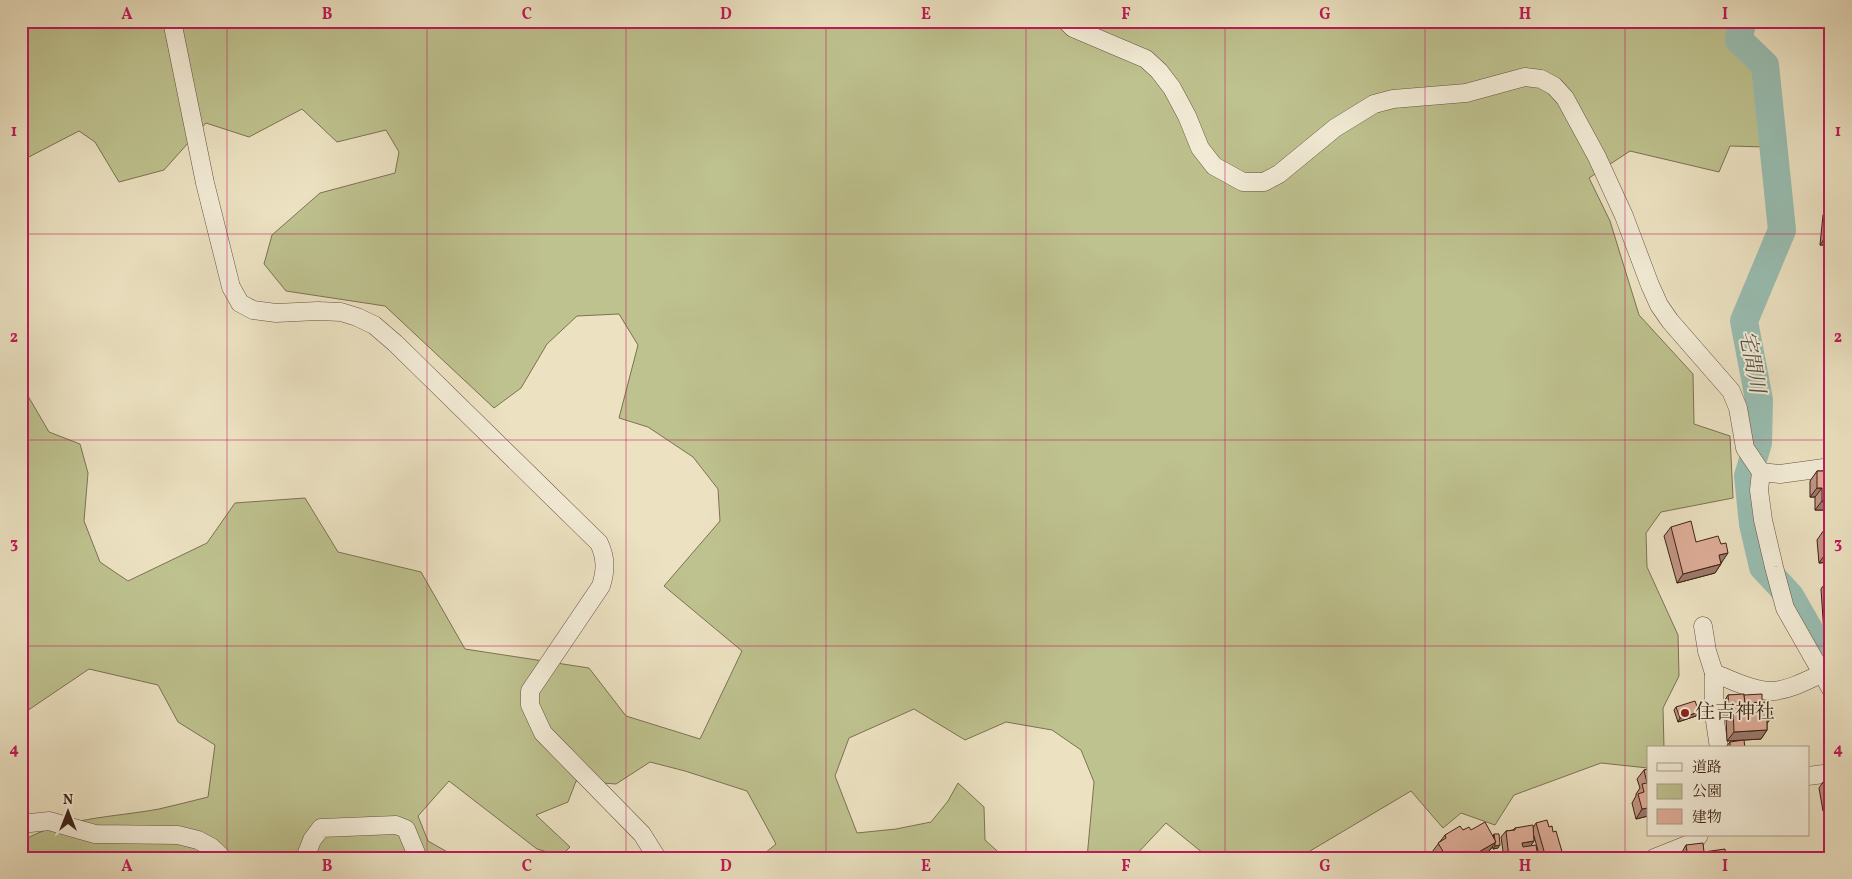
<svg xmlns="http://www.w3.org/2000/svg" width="1852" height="879" viewBox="0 0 1852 879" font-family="Vollkorn,'Noto Serif JP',serif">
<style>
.green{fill:#bec28f;stroke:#7c7253}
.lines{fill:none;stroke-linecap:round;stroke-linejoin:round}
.river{stroke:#99beb2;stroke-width:28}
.minor-casing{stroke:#675242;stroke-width:19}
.minor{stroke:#f3ecd7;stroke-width:18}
.wall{fill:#c19684;stroke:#3b2217}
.shaded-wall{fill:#9d7a6c;stroke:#3b2217}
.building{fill:#e0ae9a;stroke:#3b2217}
.grid{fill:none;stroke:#c2185b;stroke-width:1;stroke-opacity:0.55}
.poi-dot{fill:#8f2418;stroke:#f3ecd7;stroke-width:2}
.labels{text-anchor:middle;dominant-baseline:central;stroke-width:4;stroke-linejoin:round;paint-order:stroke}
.poi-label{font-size:20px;fill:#3b2217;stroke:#f3ecd7;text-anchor:start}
.water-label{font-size:21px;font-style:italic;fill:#575146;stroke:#f3ecd7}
.neatline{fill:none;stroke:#c2185b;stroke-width:2}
.grid-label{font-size:16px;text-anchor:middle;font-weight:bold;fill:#c2185b}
</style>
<rect width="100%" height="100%" fill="#ece2c2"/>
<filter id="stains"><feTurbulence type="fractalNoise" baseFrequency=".004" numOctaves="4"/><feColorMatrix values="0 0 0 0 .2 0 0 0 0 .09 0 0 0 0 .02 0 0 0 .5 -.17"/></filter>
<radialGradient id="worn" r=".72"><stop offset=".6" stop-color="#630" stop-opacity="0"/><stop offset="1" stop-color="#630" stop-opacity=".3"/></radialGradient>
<!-- green -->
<path class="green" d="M 21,21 L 1730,21 L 1731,42 L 1760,71 L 1766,147 L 1730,146 L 1719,172 L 1630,151 L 1589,178 L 1610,221 L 1639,315 L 1693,374 L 1694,424 L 1730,436 L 1733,498 L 1661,512 L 1646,533 L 1647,567 L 1678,635 L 1679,676 L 1663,708 L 1664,748 L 1648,748 L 1648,768 L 1601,763 L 1514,795 L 1495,825 L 1461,813 L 1443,828 L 1411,791 L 1310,851 L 1308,858 L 1209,858 L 1166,823 L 1133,858 L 1087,858 L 1094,782 L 1081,750 L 1052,730 L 1006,722 L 965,740 L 914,709 L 849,738 L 835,776 L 857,833 L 896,829 L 931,822 L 948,801 L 958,783 L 984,807 L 985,840 L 1005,858 L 759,858 L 776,844 L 747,791 L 685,771 L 650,762 L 616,784 L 576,781 L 568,802 L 536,815 L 570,847 L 561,856 L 537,849 L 449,781 L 418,816 L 428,841 L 451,854 L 451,858 L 21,858 L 21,842 C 58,818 116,817 159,809 C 176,805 192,801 208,797 L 215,745 L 178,722 L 158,685 L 89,669 L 21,715 L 21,384 L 49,432 L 80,444 L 88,473 L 84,521 L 100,562 L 128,581 L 207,543 L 235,503 L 305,498 L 338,552 L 421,572 L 465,649 L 589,668 L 626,716 L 700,739 L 742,651 L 664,586 L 720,521 L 718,489 L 693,457 L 648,427 L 619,418 L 638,345 L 619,314 L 577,316 L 547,344 L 521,388 L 494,408 L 385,306 L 286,291 L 264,264 L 272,235 L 320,193 L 395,173 L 399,152 L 386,130 L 337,142 L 302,109 L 249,137 L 206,123 L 164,170 L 119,182 L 95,142 L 79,131 L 21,161 Z"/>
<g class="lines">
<!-- river -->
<path class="river" d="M 1742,21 L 1739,40 L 1765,65 L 1782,230 L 1744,321 L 1759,400 L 1758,443 L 1748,476 L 1753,524 L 1763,567 L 1790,596 L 1831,668"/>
<!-- minor casing -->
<g class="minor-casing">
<g id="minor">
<path d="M 172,21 L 205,183 L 231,287 L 240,303 L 253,310 L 276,313 L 318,311 L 341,312 L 357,317 L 374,325 L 395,343 L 599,543 C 606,558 606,570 601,586 L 530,691 L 530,705 L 543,733 L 642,834 L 657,858"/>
<path d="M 1066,21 L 1073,28 L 1146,59 L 1159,71 L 1172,88 L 1187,116 L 1200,148 L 1214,166 L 1243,182 L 1264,182 L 1279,174 L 1335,128 L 1374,104 L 1393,99 L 1466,93 L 1525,77 L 1541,79 L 1554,86 L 1565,98 L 1597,157 L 1624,216 L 1650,285 L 1659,305 L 1670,321 L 1731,391 L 1738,408 L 1745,448 L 1761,472 L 1759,490 L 1763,520 L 1774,567 L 1785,608 L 1831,689"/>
<path d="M 1761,472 L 1780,474 L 1831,467"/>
<path d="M 1703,626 L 1707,651 L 1714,673 C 1731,680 1755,692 1774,691 C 1791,689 1806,681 1821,674"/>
<path d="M 1714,673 L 1714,714 L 1719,748"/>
<path d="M 1808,776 L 1831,773"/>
<path d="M 21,824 L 49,821 L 95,834 L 178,835 L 198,840 L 211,847 L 223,858"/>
<path d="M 305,858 L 312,840 L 321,828 L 396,825 L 406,829 L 418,858"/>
<path d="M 1654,858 L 1694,842 L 1699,835"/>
</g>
</g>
<!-- minor -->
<use href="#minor" class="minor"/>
</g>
<!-- wall -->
<g class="wall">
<path d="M 1829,206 L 1831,245 L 1820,245 L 1823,215 Z"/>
<path d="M 1831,322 L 1831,337 L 1829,336 Z"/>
<path d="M 1827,467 L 1831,467 L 1831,510 L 1815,510 L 1815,497 L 1810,497 L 1810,481 L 1817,471 L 1824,471 Z"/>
<path d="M 1671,527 L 1696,542 L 1722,562 L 1715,573 L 1677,583 L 1664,536 Z"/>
<path d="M 1824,530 L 1831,562 L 1819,563 L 1817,540 Z"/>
<path d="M 1826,582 L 1831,634 L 1824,634 L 1821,589 Z"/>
<path d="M 1728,695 L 1744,696 L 1762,702 L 1766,706 L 1772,717 L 1767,723 L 1767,730 L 1761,739 L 1727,741 L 1726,717 L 1722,717 L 1722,705 Z"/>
<path d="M 1676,707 L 1699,712 L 1696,716 L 1678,722 L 1674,710 Z"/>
<path d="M 1730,742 L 1745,748 L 1725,748 Z"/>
<path d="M 1648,769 L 1648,816 L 1636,819 L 1632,803 L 1636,796 L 1636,794 L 1640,788 L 1637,779 L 1644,770 Z"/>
<path d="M 1823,782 L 1831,810 L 1823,811 L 1819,788 Z"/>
<path d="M 1536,823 L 1549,827 L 1561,858 L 1540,858 L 1534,836 L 1534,841 L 1531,845 L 1537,858 L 1504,858 L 1501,837 L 1506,831 L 1513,830 L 1515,828 L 1533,828 Z"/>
<path d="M 1463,830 L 1493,837 L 1494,834 L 1498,848 L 1493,849 L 1493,847 L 1489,851 L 1478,858 L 1435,858 L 1432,852 L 1445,835 Z"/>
<path d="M 1686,845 L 1704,852 L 1726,858 L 1682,858 L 1682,852 Z"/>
</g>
<!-- shaded-wall -->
<g class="shaded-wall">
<path d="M 1827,235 L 1831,235 L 1831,245 L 1820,245 Z"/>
<path d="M 1817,488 L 1822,488 L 1815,497 L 1810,497 Z"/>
<path d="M 1822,501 L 1831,501 L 1831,510 L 1815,510 Z"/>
<path d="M 1728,553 L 1722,562 L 1712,564 L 1719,555 Z"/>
<path d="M 1826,553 L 1831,553 L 1831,562 L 1819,563 Z"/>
<path d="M 1721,564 L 1715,573 L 1677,583 L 1683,574 Z"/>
<path d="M 1829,628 L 1831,628 L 1831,634 L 1824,634 Z"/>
<path d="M 1729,707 L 1733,707 L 1726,717 L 1722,717 Z"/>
<path d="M 1699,712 L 1696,716 L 1678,722 L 1680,718 Z"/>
<path d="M 1767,717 L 1772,717 L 1765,726 Z"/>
<path d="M 1767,730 L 1761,739 L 1727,741 L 1734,732 Z"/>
<path d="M 1831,804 L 1831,810 L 1823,811 L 1827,805 Z"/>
<path d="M 1648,808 L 1648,816 L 1636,819 L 1642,809 Z"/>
<path d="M 1534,841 L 1530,847 L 1518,849 L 1522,843 Z"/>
<path d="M 1496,842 L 1489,851 L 1478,858 L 1469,858 Z"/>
<path d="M 1500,845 L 1498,848 L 1493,849 L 1495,846 Z"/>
<path d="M 1466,851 L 1461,858 L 1455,858 Z"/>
</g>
<!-- building -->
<g class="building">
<path d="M 1829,206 L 1831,206 L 1831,235 L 1827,235 Z"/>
<path d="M 1827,467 L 1831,467 L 1831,501 L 1822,501 L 1822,488 L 1817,488 L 1817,471 L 1827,471 Z"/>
<path d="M 1691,521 L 1696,542 L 1718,536 L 1721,544 L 1726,543 L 1728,553 L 1719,555 L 1721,564 L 1683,574 L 1671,527 Z"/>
<path d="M 1831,529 L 1831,553 L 1826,553 L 1824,530 Z"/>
<path d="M 1826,582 L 1831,582 L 1831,628 L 1829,628 Z"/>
<path d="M 1744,694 L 1745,703 L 1766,702 L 1766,706 L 1771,706 L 1772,717 L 1767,717 L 1767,730 L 1734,732 L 1733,707 L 1729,707 L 1728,695 Z"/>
<path d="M 1762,694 L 1762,702 L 1745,703 L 1744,695 Z"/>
<path d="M 1695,701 L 1699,712 L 1680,718 L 1676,707 Z"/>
<path d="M 1744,740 L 1745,748 L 1730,748 L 1730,742 Z"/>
<path d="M 1648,769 L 1648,808 L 1642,809 L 1638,794 L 1644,792 L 1642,784 L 1647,783 L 1644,770 Z"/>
<path d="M 1831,781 L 1831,804 L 1827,805 L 1823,782 Z"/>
<path d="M 1547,820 L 1549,827 L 1552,826 L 1553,832 L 1556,831 L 1563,855 L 1553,858 L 1546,858 L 1536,823 Z"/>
<path d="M 1485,822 L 1496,842 L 1470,857 L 1466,851 L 1455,858 L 1447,858 L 1438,843 L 1446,838 L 1445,835 L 1460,826 L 1463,830 L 1469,827 L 1471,830 Z"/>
<path d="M 1533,825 L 1534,841 L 1522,843 L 1523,847 L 1536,845 L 1538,857 L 1509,858 L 1506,831 L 1515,830 L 1515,828 Z"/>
<path d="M 1494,834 L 1499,834 L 1500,845 L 1495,846 L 1495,843 L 1496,842 L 1495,840 Z"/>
<path d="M 1703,843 L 1704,852 L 1725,849 L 1726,858 L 1688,858 L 1686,845 Z"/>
</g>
<!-- grid -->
<path class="grid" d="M 227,21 L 227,858M 427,21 L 427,858M 626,21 L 626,858M 826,21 L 826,858M 1026,21 L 1026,858M 1225,21 L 1225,858M 1425,21 L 1425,858M 1625,21 L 1625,858M 21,234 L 1831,234M 21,440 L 1831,440M 21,646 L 1831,646"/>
<!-- markers -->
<circle class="poi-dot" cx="1685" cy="713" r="5"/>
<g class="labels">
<!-- poi labels -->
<g class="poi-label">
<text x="1695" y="713">住吉神社</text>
</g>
<!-- water labels -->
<g class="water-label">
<text transform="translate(1751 362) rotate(80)">宅間川</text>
</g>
</g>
<!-- margin -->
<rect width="1852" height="879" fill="none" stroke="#ece2c2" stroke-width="55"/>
<!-- legend -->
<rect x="1647" y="746" width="162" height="90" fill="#f3ecd7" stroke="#a99b8a"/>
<rect x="1657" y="763" width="25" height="8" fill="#f3ecd7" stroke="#a99b8a"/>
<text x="1692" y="772" font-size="15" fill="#3b2217">道路</text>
<rect x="1657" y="784" width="25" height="15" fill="#bec28f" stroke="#a99b8a"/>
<text x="1692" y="796" font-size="15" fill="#3b2217">公園</text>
<rect x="1657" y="809" width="25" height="15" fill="#e0ae9a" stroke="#a99b8a"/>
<text x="1692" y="822" font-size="15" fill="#3b2217">建物</text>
<!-- north arrow -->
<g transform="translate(68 812)" stroke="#f3ecd7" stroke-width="4" paint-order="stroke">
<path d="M0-4L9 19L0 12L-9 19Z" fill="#3b2217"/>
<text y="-8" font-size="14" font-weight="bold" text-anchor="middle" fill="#3b2217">N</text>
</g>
<rect x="28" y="28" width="1796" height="824" class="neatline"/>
<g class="grid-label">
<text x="127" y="19">A</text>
<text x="327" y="19">B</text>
<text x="527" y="19">C</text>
<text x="726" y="19">D</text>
<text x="926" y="19">E</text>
<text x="1126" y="19">F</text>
<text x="1325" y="19">G</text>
<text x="1525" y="19">H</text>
<text x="1725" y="19">I</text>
<text x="14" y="136">1</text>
<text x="1838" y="136">1</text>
<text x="14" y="342">2</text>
<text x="1838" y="342">2</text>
<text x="14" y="548">3</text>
<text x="1838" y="548">3</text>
<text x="14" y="754">4</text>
<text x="1838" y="754">4</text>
<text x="127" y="871">A</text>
<text x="327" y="871">B</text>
<text x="527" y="871">C</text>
<text x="726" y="871">D</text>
<text x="926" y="871">E</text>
<text x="1126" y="871">F</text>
<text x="1325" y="871">G</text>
<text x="1525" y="871">H</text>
<text x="1725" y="871">I</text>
</g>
<rect width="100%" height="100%" filter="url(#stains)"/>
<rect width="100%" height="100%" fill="url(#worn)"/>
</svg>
